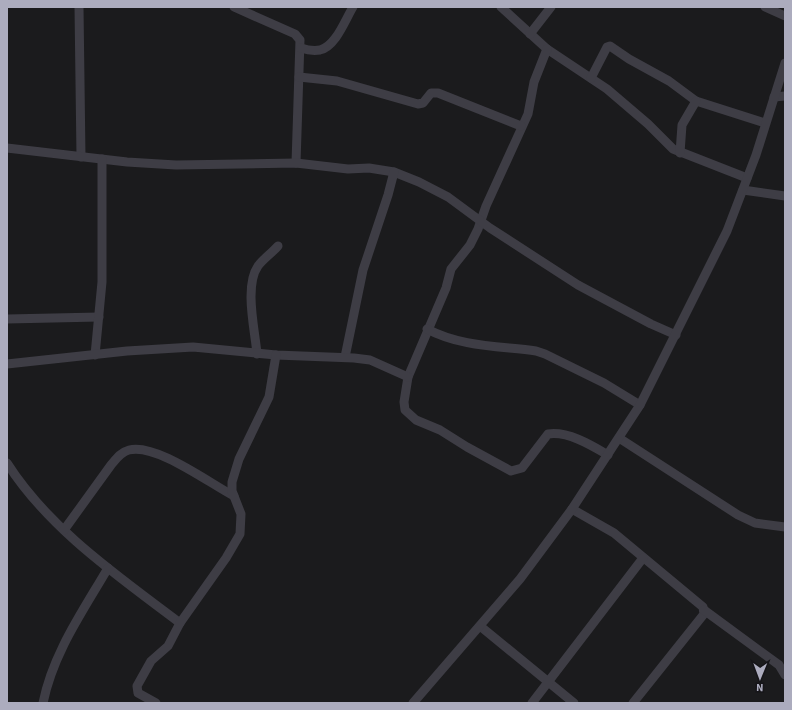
<svg xmlns="http://www.w3.org/2000/svg" width="792" height="710" viewBox="0 0 792 710" font-family="'Source Sans 3',sans-serif">
<style>
.lines{fill:none;stroke-linecap:round;stroke-linejoin:round}
.minor{stroke:#3e3d45;stroke-width:9}
</style>
<rect width="100%" height="100%" fill="#1b1b1d"/>
<g class="lines">
<!-- minor -->
<g class="minor">
<path d="M 79,7 L 81,157"/>
<path d="M 234,7 L 295,34 L 300,40 L 296,163"/>
<path d="M 501,7 L 547,49 L 607,89 L 648,124 L 673,149 L 747,178"/>
<path d="M 765,7 L 785,16"/>
<path d="M 530,34 L 551,7"/>
<path d="M 301,48 C 307,50 314,51 320,50 C 336,46 345,20 353,7"/>
<path d="M 547,49 L 534,82 L 528,114 L 486,206 L 478,229 L 470,245 L 451,269 L 446,288 L 408,377 L 404,402 L 405,410 L 416,420 L 440,430 L 467,447 L 511,471 L 522,468 L 548,434 C 568,431 591,445 608,455"/>
<path d="M 299,77 L 337,81 L 418,104 L 423,103 L 431,93 L 438,93 L 521,126"/>
<path d="M 591,78 L 607,47 L 610,46 L 629,59 L 669,81 L 696,101 L 765,123"/>
<path d="M 774,97 L 785,96"/>
<path d="M 7,148 L 127,162 L 176,165 L 296,163 L 348,169 L 369,168 L 394,172 L 419,182 L 448,197 L 490,228 L 578,285 L 651,324 L 676,335"/>
<path d="M 680,153 L 682,125 L 696,101"/>
<path d="M 743,190 L 785,196"/>
<path d="M 7,319 L 99,317"/>
<path d="M 427,329 C 461,347 499,346 536,351 L 545,354 L 604,383 L 640,405"/>
<path d="M 257,354 C 255,330 244,286 258,266 C 263,259 272,253 278,246"/>
<path d="M 95,355 L 102,282 L 102,159"/>
<path d="M 345,357 L 363,270 L 388,195 L 394,172"/>
<path d="M 7,364 L 127,351 L 193,347 L 276,355 L 354,358 L 370,360 L 408,377"/>
<path d="M 619,438 L 738,515 L 755,523 L 785,527"/>
<path d="M 7,463 C 49,529 118,576 180,623"/>
<path d="M 572,509 L 614,533 L 703,607 L 704,614 L 633,703"/>
<path d="M 64,530 L 111,465 C 116,459 121,452 129,450 C 156,443 209,483 234,496"/>
<path d="M 704,610 L 779,665 L 785,675"/>
<path d="M 480,626 L 574,703"/>
<path d="M 43,703 C 53,653 83,611 108,568"/>
<path d="M 156,703 L 138,693 L 137,686 L 151,661 L 168,646 L 180,623 L 226,558 L 240,534 L 241,514 L 232,491 L 232,482 L 239,459 L 269,397 L 276,355"/>
<path d="M 413,703 L 520,579 L 572,509 L 640,405 L 727,231 L 756,155 L 785,63"/>
<path d="M 532,703 L 643,558"/>
</g>
</g>
<!-- border -->
<rect width="792" height="710" fill="none" stroke="#acacbe" stroke-width="16"/>
<!-- north arrow -->
<g transform="translate(760 678) rotate(181)" stroke="#161519" stroke-width="3" paint-order="stroke">
<path d="M0-3L7 15L0 10L-7 15Z" fill="#acacbe"/>
<text y="-6" font-size="11" font-weight="bold" text-anchor="middle" fill="#acacbe">N</text>
</g>
</svg>
